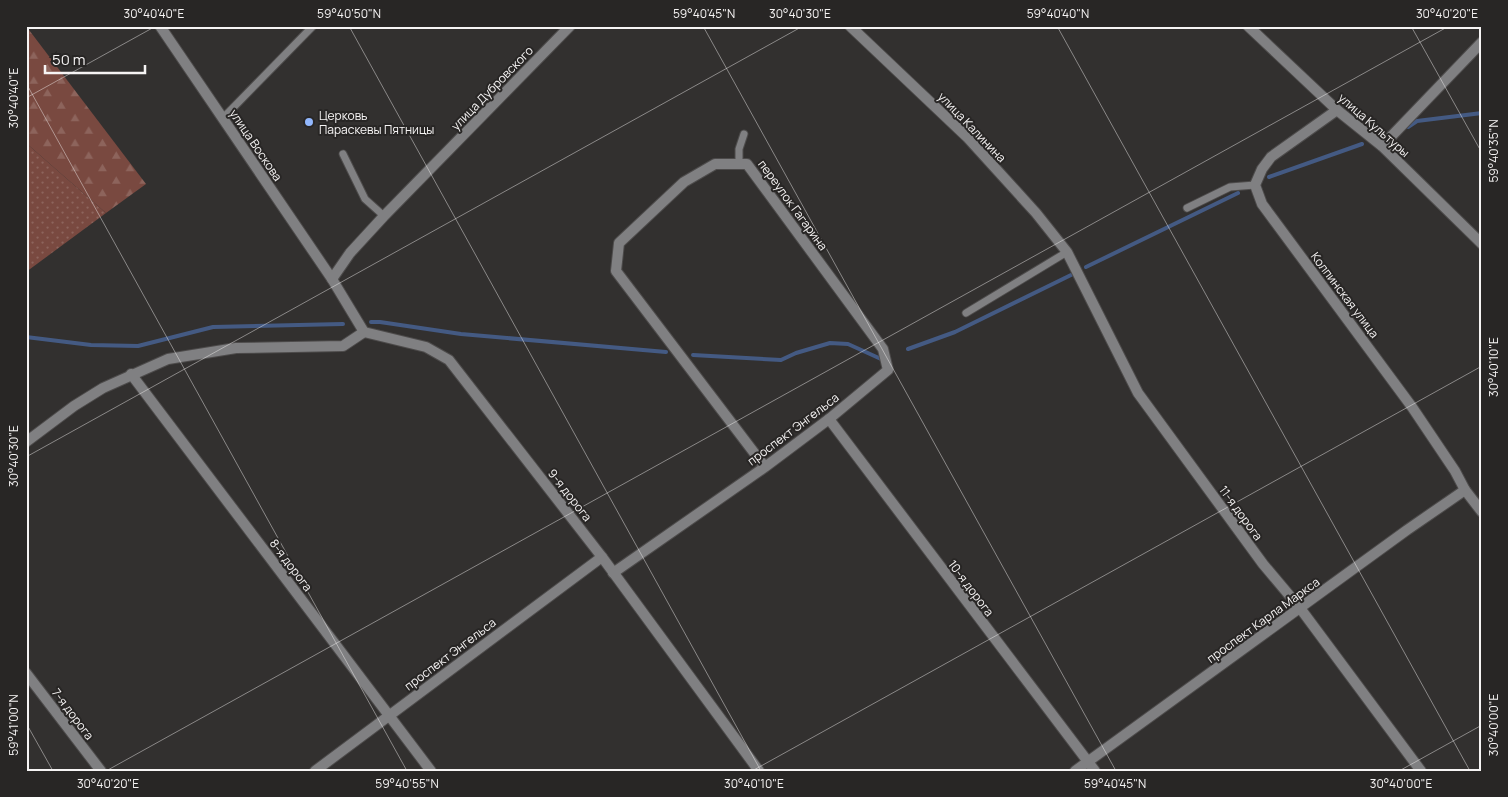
<svg xmlns="http://www.w3.org/2000/svg" width="1508" height="797" viewBox="0 0 1508 797" font-family="Manrope,sans-serif">
<style>
.green{fill:url(#green-dots)}
.forest{fill:url(#forest-firs)}
.lines{fill:none;stroke-linecap:round;stroke-linejoin:round}
.stream{stroke:#445a83;stroke-width:4}
.service-casing{stroke:#4d4b4b;stroke-width:9}
.minor-casing{stroke:#4d4b4b;stroke-width:12}
.tertiary-casing{stroke:#4d4b4b;stroke-width:12}
.service{stroke:#808082;stroke-width:7}
.minor{stroke:#808082;stroke-width:10}
.tertiary{stroke:#808082;stroke-width:10}
.ticks{fill:none;stroke:#f6f4f4;stroke-width:1;stroke-opacity:0.45}
.poi-dot{fill:#92b7fd;stroke:#282625;stroke-width:2}
.labels{text-anchor:middle;dominant-baseline:central;stroke-width:4;stroke-linejoin:round;paint-order:stroke}
.street-label{font-size:12px;fill:#f6f4f4;stroke:#282625}
.poi-label{font-size:12px;fill:#f6f4f4;stroke:#282625;text-anchor:start}
.neatline{fill:none;stroke:#f6f4f4;stroke-width:2}
.ticks-label{font-size:12px;text-anchor:middle;fill:#f6f4f4}
</style>
<defs>
<pattern id="green-dots" width="8" height="8" patternUnits="userSpaceOnUse" patternTransform="scale(1.25)"><rect width="8" height="8" fill="#794940"/><path d="M2 2h.1M6 6h.1" fill="none" stroke="#8d645c" stroke-width="1.8" stroke-linecap="round"/></pattern>
<pattern id="forest-firs" width="22" height="20" patternUnits="userSpaceOnUse" patternTransform="scale(1.25)"><rect width="22" height="20" fill="#794940"/><path d="M5 1l3.5 6h-7zM16 11l3.5 6h-7z" fill="#8d645c"/></pattern>
</defs>
<rect width="100%" height="100%" fill="#32302f"/>
<!-- green -->
<path class="green" d="M 26,143 L 106,213 L 26,272 Z"/>
<!-- forest -->
<path class="forest" d="M 26,26 L 146,184 L 106,213 L 26,143 Z"/>
<g class="lines">
<!-- stream -->
<g class="stream">
<path d="M 1408,127 L 1417,121 L 1482,113"/>
<path d="M 1269,177 L 1362,144"/>
<path d="M 1086,267 L 1238,193"/>
<path d="M 371,322 L 380,322 L 461,334 L 666,352"/>
<path d="M 26,337 L 91,345 L 138,346 L 213,327 L 343,324"/>
<path d="M 908,349 L 955,332 L 1071,275"/>
<path d="M 693,355 L 781,360 L 796,353 L 830,343 L 848,344 L 881,359"/>
</g>
<!-- service casing -->
<g class="service-casing">
<g id="service">
<path d="M 223,118 L 313,26"/>
<path d="M 343,154 L 365,199 L 384,216"/>
<path d="M 739,164 L 739,149 L 744,134"/>
<path d="M 1187,208 L 1230,187 L 1255,185"/>
<path d="M 966,313 L 1067,252"/>
</g>
</g>
<!-- minor casing -->
<g class="minor-casing">
<g id="minor">
<path d="M 160,26 L 332,279"/>
<path d="M 850,26 L 967,137 L 1036,213 L 1067,252 L 1138,393 L 1263,564 L 1300,608 L 1421,771"/>
<path d="M 1248,26 L 1337,110 L 1382,146 L 1482,244"/>
<path d="M 1337,110 L 1271,157 L 1262,169 L 1255,185 L 1262,204 L 1412,407 L 1455,471 L 1465,490 L 1482,512"/>
<path d="M 1382,146 L 1482,42"/>
<path d="M 131,374 L 431,771"/>
<path d="M 829,419 L 1095,771"/>
<path d="M 26,442 L 74,406 L 103,388 L 168,359 L 236,348 L 343,346 L 364,332"/>
<path d="M 613,573 L 765,467 L 829,419 L 888,370 L 883,349 L 747,164 L 715,164 L 684,182 L 619,243 L 616,271 L 765,467"/>
<path d="M 26,673 L 101,771"/>
<path d="M 315,771 L 602,557"/>
<path d="M 1075,771 L 1407,530 L 1465,490"/>
</g>
</g>
<!-- tertiary casing -->
<g class="tertiary-casing">
<path id="tertiary" d="M 570,26 L 384,216 L 350,253 L 332,279 L 364,332 L 426,347 L 449,360 L 602,557 L 759,771"/>
</g>
<!-- service -->
<use href="#service" class="service"/>
<!-- minor -->
<use href="#minor" class="minor"/>
<!-- tertiary -->
<use href="#tertiary" class="tertiary"/>
</g>
<!-- ticks -->
<path class="ticks" d="M 349,26 L 761,771M 703,26 L 1116,771M 1057,26 L 1470,771M 1411,26 L 1482,153M 26,83 L 407,771M 26,98 L 156,26M 26,457 L 803,26M 26,723 L 53,771M 106,771 L 1449,26M 752,771 L 1482,366M 1399,771 L 1482,725"/>
<!-- markers -->
<circle class="poi-dot" cx="309" cy="122" r="5"/>
<g class="labels">
<!-- street labels -->
<g class="street-label">
<text transform="translate(492 88) rotate(-46)">улица Дубровского</text>
<text transform="translate(1374 125) rotate(41)">улица Культуры</text>
<text transform="translate(972 127) rotate(46)">улица Калинина</text>
<text transform="translate(256 145) rotate(56)">улица Воскова</text>
<text transform="translate(793 205) rotate(54)">переулок Гагарина</text>
<text transform="translate(1345 295) rotate(53)">Колпинская улица</text>
<text transform="translate(793 429) rotate(-37)">проспект Энгельса</text>
<text transform="translate(570 495) rotate(52)">9-я дорога</text>
<text transform="translate(1241 513) rotate(54)">11-я дорога</text>
<text transform="translate(291 565) rotate(53)">8-я дорога</text>
<text transform="translate(971 588) rotate(53)">10-я дорога</text>
<text transform="translate(1263 620) rotate(-36)">проспект Карла Маркса</text>
<text transform="translate(450 654) rotate(-37)">проспект Энгельса</text>
<text transform="translate(73 714) rotate(53)">7-я дорога</text>
</g>
<!-- poi labels -->
<g class="poi-label">
<text x="319" y="115">Церковь<tspan x="319" dy="14">Параскевы Пятницы</tspan></text>
</g>
</g>
<!-- border -->
<rect width="1508" height="797" fill="none" stroke="#282625" stroke-width="55"/>
<!-- scale -->
<path d="M45 65v8h100v-8" fill="none" stroke="#f6f4f4" stroke-width="2.5"/>
<text x="52" y="65" font-size="15" fill="#f6f4f4" stroke="#282625" stroke-width="4" paint-order="stroke">50 m</text>
<rect x="28" y="28" width="1452" height="742" class="neatline"/>
<g class="ticks-label">
<text x="154" y="18">30°40'40"E</text>
<text x="349" y="18">59°40'50"N</text>
<text x="704" y="18">59°40'45"N</text>
<text x="800" y="18">30°40'30"E</text>
<text x="1058" y="18">59°40'40"N</text>
<text x="1447" y="18">30°40'20"E</text>
<text transform="translate(14 98) rotate(-90)" y="4">30°40'40"E</text>
<text transform="translate(1494 151) rotate(-90)" y="4">59°40'35"N</text>
<text transform="translate(1494 367) rotate(-90)" y="4">30°40'10"E</text>
<text transform="translate(14 456) rotate(-90)" y="4">30°40'30"E</text>
<text transform="translate(14 725) rotate(-90)" y="4">59°41'00"N</text>
<text transform="translate(1494 725) rotate(-90)" y="4">30°40'00"E</text>
<text x="108" y="788">30°40'20"E</text>
<text x="407" y="788">59°40'55"N</text>
<text x="754" y="788">30°40'10"E</text>
<text x="1115" y="788">59°40'45"N</text>
<text x="1401" y="788">30°40'00"E</text>
</g>
</svg>
